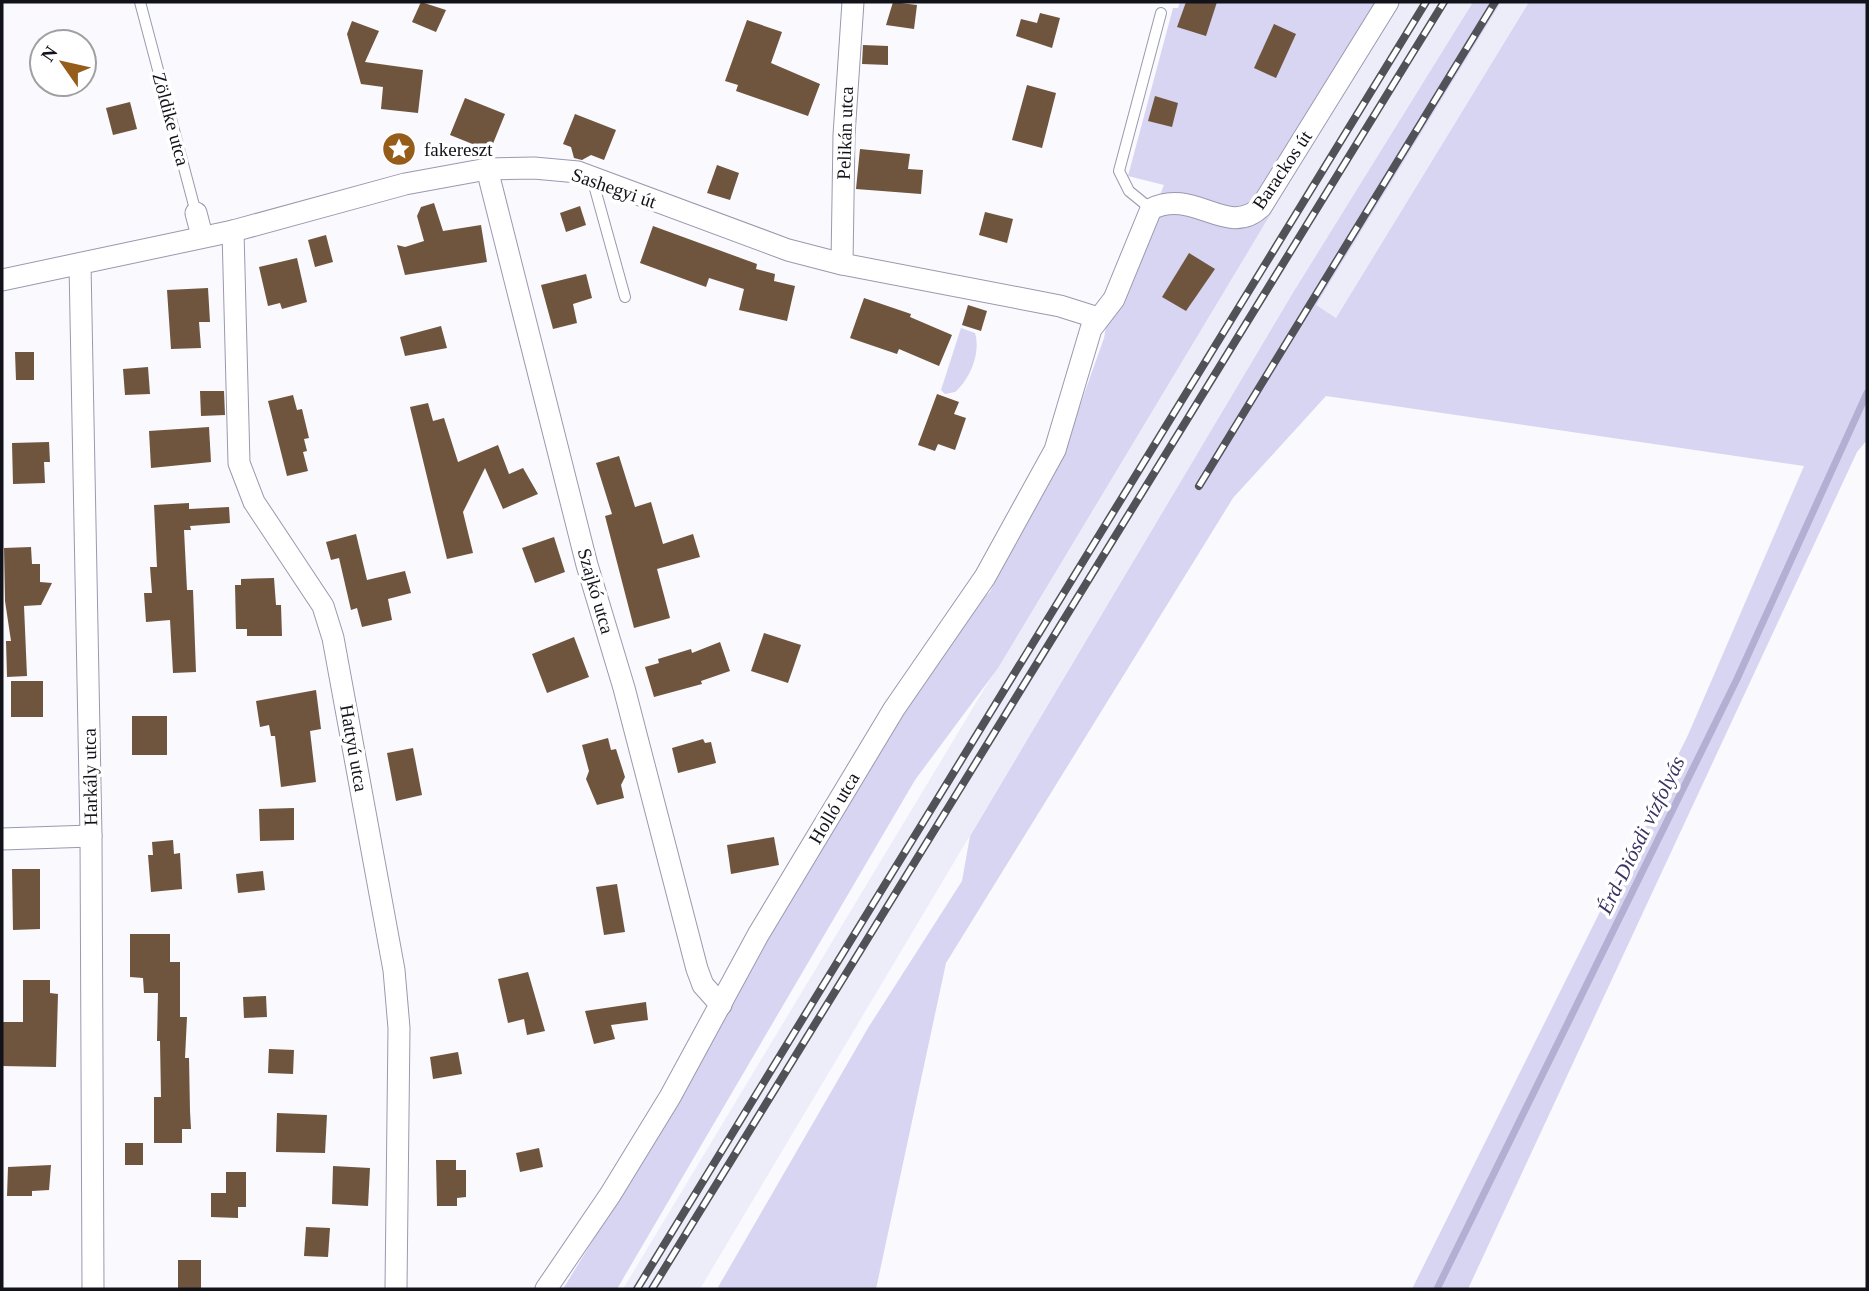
<svg xmlns="http://www.w3.org/2000/svg" width="1869" height="1291" viewBox="0 0 1869 1291" font-family="Georgia,serif">
<style>
.built{fill:#ededf9}
.green{fill:#d7d5f2}
.lines{fill:none;stroke-linecap:round;stroke-linejoin:round}
.stream{stroke:#b2afd3;stroke-width:7}
.building{fill:#6f553d}
.lane-casing{stroke:#9a99af;stroke-width:12}
.street-casing{stroke:#9a99af;stroke-width:23}
.lane{stroke:#fff;stroke-width:10}
.street{stroke:#fff;stroke-width:21}
.rail-casing{stroke:#515158;stroke-width:8}
.rail{stroke:#fff;stroke-width:5;stroke-dasharray:16;stroke-linecap:butt}
.labels{text-anchor:middle;dominant-baseline:central;stroke-width:7;stroke-linejoin:round;paint-order:stroke}
.street-label{font-size:19px;fill:#12121a;stroke:#fff}
.poi-label{font-size:19px;fill:#12121a;stroke:#fff;text-anchor:start}
.water-label{font-size:21px;font-style:italic;fill:#3b3362;stroke:#fff}
</style>
<rect width="100%" height="100%" fill="#f9f9fe"/>
<!-- built -->
<g class="built">
<path d="M 1398,2 L 1473,2 L 1294,291 L 700,1289 L 623,1289 Z"/>
<path d="M 1501,2 L 1529,2 L 1336,318 L 1315,305 Z"/>
</g>
<!-- green -->
<g class="green">
<path d="M 1180,2 L 1398,2 L 998,668 L 915,780 L 617,1289 L 563,1289 L 652,1144 L 760,943 L 962,618 L 990,592 L 1039,484 L 1061,459 L 1104,338 L 1108,316 L 1128,275 L 1164,185 L 1128,176 L 1173,8 L 1178,8 Z"/>
<path d="M 1473,2 L 1501,2 L 1316,305 L 1336,318 L 1529,2 L 1867,2 L 1867,440 L 1857,452 L 1468,1289 L 1412,1289 L 1688,735 L 1804,466 L 1326,396 L 1233,498 L 946,963 L 876,1289 L 717,1289 L 868,1028 L 962,881 L 970,836 L 1294,291 Z"/>
<path d="M 961,328 L 975,333 C 981,353 970,379 955,392 L 945,394 L 941,390 Z"/>
</g>
<g class="lines">
<!-- stream -->
<path class="stream" d="M 1437,1289 L 1737,679 L 1867,393"/>
</g>
<!-- building -->
<g class="building">
<path d="M 421,2 L 446,10 L 436,32 L 412,22 Z"/>
<path d="M 893,2 L 917,5 L 914,29 L 886,25 Z"/>
<path d="M 1186,2 L 1217,2 L 1206,36 L 1177,27 Z"/>
<path d="M 1040,13 L 1060,18 L 1052,48 L 1016,36 L 1021,19 L 1037,23 Z"/>
<path d="M 747,20 L 782,32 L 771,63 L 820,84 L 808,116 L 736,91 L 738,85 L 725,81 Z"/>
<path d="M 352,21 L 379,31 L 365,62 L 423,70 L 418,113 L 381,109 L 383,87 L 361,84 L 347,34 Z"/>
<path d="M 1274,24 L 1296,34 L 1276,78 L 1254,68 Z"/>
<path d="M 863,45 L 888,46 L 888,65 L 862,64 Z"/>
<path d="M 1027,85 L 1056,93 L 1042,148 L 1012,140 Z"/>
<path d="M 1155,96 L 1178,103 L 1172,127 L 1148,121 Z"/>
<path d="M 465,98 L 505,114 L 490,151 L 450,135 Z"/>
<path d="M 130,102 L 137,129 L 113,135 L 106,108 Z"/>
<path d="M 575,114 L 616,130 L 604,160 L 591,155 L 582,160 L 574,158 L 571,147 L 563,144 Z"/>
<path d="M 860,149 L 910,154 L 908,169 L 923,170 L 921,194 L 856,189 Z"/>
<path d="M 717,165 L 739,173 L 730,200 L 707,193 Z"/>
<path d="M 434,203 L 443,231 L 481,225 L 487,262 L 405,275 L 397,245 L 405,247 L 424,241 L 417,216 L 421,207 Z"/>
<path d="M 580,206 L 586,225 L 566,232 L 560,213 Z"/>
<path d="M 985,212 L 1013,219 L 1007,243 L 979,235 Z"/>
<path d="M 653,226 L 757,264 L 756,269 L 775,274 L 774,281 L 795,286 L 787,321 L 739,310 L 744,289 L 709,278 L 706,287 L 640,263 Z"/>
<path d="M 326,235 L 333,262 L 315,267 L 308,240 Z"/>
<path d="M 1189,253 L 1215,269 L 1186,311 L 1162,297 Z"/>
<path d="M 297,258 L 307,302 L 282,309 L 280,303 L 268,306 L 259,267 Z"/>
<path d="M 586,274 L 592,298 L 573,304 L 577,323 L 553,329 L 541,285 Z"/>
<path d="M 208,288 L 210,322 L 199,322 L 201,348 L 171,349 L 167,290 Z"/>
<path d="M 864,298 L 911,314 L 910,317 L 952,335 L 939,366 L 899,349 L 897,354 L 850,338 Z"/>
<path d="M 968,305 L 987,311 L 981,331 L 962,325 Z"/>
<path d="M 441,326 L 447,348 L 405,356 L 400,337 Z"/>
<path d="M 15,352 L 34,352 L 34,380 L 16,380 Z"/>
<path d="M 148,367 L 150,394 L 125,395 L 123,369 Z"/>
<path d="M 200,391 L 224,391 L 225,415 L 201,416 Z"/>
<path d="M 937,394 L 959,402 L 954,414 L 966,418 L 955,450 L 938,444 L 935,451 L 918,445 Z"/>
<path d="M 293,395 L 297,410 L 302,409 L 309,438 L 304,439 L 307,451 L 303,452 L 308,471 L 287,476 L 268,401 Z"/>
<path d="M 428,403 L 433,421 L 444,418 L 458,462 L 498,445 L 509,474 L 523,468 L 538,494 L 503,509 L 485,468 L 463,512 L 473,553 L 447,559 L 410,407 Z"/>
<path d="M 209,427 L 211,462 L 151,468 L 149,431 Z"/>
<path d="M 49,442 L 50,462 L 44,462 L 45,483 L 13,484 L 12,443 Z"/>
<path d="M 619,456 L 635,507 L 651,502 L 663,544 L 693,534 L 700,557 L 657,569 L 670,618 L 634,628 L 605,516 L 612,514 L 596,463 Z"/>
<path d="M 189,503 L 189,509 L 229,507 L 230,523 L 190,526 L 191,530 L 184,530 L 187,590 L 193,590 L 196,672 L 173,673 L 170,620 L 146,622 L 144,593 L 152,593 L 150,567 L 157,567 L 154,505 Z"/>
<path d="M 356,534 L 367,580 L 405,571 L 411,593 L 388,599 L 392,620 L 362,627 L 357,608 L 351,610 L 339,558 L 331,560 L 326,542 Z"/>
<path d="M 554,537 L 565,572 L 535,583 L 522,548 Z"/>
<path d="M 31,547 L 32,564 L 40,564 L 40,582 L 52,583 L 41,605 L 24,606 L 27,676 L 7,677 L 6,641 L 11,641 L 5,601 L 4,548 Z"/>
<path d="M 274,578 L 276,605 L 281,605 L 282,636 L 247,636 L 247,629 L 236,629 L 235,585 L 241,585 L 241,579 Z"/>
<path d="M 764,633 L 801,645 L 788,683 L 751,671 Z"/>
<path d="M 574,637 L 589,677 L 547,693 L 532,654 Z"/>
<path d="M 720,642 L 730,671 L 701,681 L 702,684 L 654,697 L 645,667 L 659,663 L 658,659 L 691,649 L 692,653 Z"/>
<rect x="11" y="681" width="32" height="36"/>
<path d="M 316,690 L 321,729 L 310,731 L 316,782 L 281,787 L 275,736 L 271,736 L 269,725 L 260,727 L 256,701 Z"/>
<rect x="132" y="716" width="35" height="39"/>
<path d="M 608,738 L 611,750 L 616,749 L 625,777 L 621,785 L 624,798 L 597,805 L 586,779 L 589,771 L 582,745 Z"/>
<path d="M 703,739 L 705,743 L 711,742 L 716,763 L 678,773 L 672,748 Z"/>
<path d="M 413,748 L 422,795 L 396,801 L 387,753 Z"/>
<path d="M 294,808 L 294,840 L 260,841 L 259,809 Z"/>
<path d="M 774,837 L 779,865 L 731,874 L 727,845 Z"/>
<path d="M 173,840 L 174,854 L 180,853 L 182,889 L 151,892 L 148,855 L 153,855 L 152,842 Z"/>
<path d="M 12,869 L 40,869 L 40,929 L 13,930 Z"/>
<path d="M 263,871 L 265,890 L 238,893 L 236,874 Z"/>
<path d="M 617,884 L 625,932 L 604,935 L 596,887 Z"/>
<path d="M 130,934 L 170,934 L 170,962 L 180,962 L 180,1017 L 187,1017 L 185,1058 L 189,1058 L 190,1111 L 191,1129 L 182,1129 L 182,1143 L 154,1143 L 154,1097 L 161,1097 L 160,1041 L 157,1041 L 158,993 L 144,993 L 143,978 L 130,977 Z"/>
<path d="M 528,972 L 545,1031 L 527,1035 L 524,1019 L 508,1023 L 498,979 Z"/>
<path d="M 23,980 L 50,980 L 50,993 L 58,994 L 56,1067 L 2,1066 L 2,1022 L 23,1022 Z"/>
<path d="M 266,996 L 267,1017 L 244,1018 L 243,997 Z"/>
<path d="M 646,1002 L 648,1020 L 611,1025 L 615,1039 L 594,1044 L 585,1011 Z"/>
<path d="M 269,1049 L 294,1050 L 293,1074 L 268,1073 Z"/>
<path d="M 458,1052 L 462,1074 L 433,1079 L 430,1057 Z"/>
<path d="M 277,1113 L 327,1115 L 325,1153 L 276,1152 Z"/>
<rect x="125" y="1143" width="18" height="22"/>
<path d="M 539,1148 L 543,1167 L 520,1172 L 516,1153 Z"/>
<path d="M 436,1160 L 456,1160 L 456,1170 L 466,1170 L 466,1197 L 457,1198 L 457,1206 L 437,1206 Z"/>
<path d="M 51,1165 L 49,1190 L 32,1191 L 32,1196 L 7,1196 L 8,1167 Z"/>
<path d="M 333,1166 L 370,1168 L 368,1206 L 332,1204 Z"/>
<path d="M 226,1172 L 246,1172 L 246,1207 L 238,1207 L 238,1218 L 211,1217 L 211,1193 L 226,1193 Z"/>
<path d="M 306,1227 L 330,1228 L 328,1257 L 304,1256 Z"/>
<rect x="178" y="1260" width="23" height="29"/>
</g>
<g class="lines">
<!-- lane casing -->
<g class="lane-casing">
<g id="lane">
<path d="M 140,2 L 196,213"/>
<path d="M 592,178 L 625,297"/>
<path d="M 1151,209 L 1129,191 L 1119,171 L 1161,13"/>
</g>
</g>
<!-- street casing -->
<g class="street-casing">
<g id="street">
<path d="M 487,169 L 587,565 L 624,688 L 697,969 L 703,985 L 721,1005"/>
<path d="M 196,213 L 202,236"/>
<path d="M 233,231 L 239,463 L 254,502 L 323,606 L 333,638 L 394,970 L 399,1028 L 396,1289"/>
<path d="M 80,264 L 91,836 L 93,1289"/>
<path d="M 842,264 L 844,135 L 853,2"/>
<path d="M 2,280 L 233,231 L 405,184 L 487,169 L 534,168 L 578,172 L 788,250 L 842,264 L 1060,306 L 1098,318"/>
<path d="M 2,839 L 91,836"/>
<path d="M 546,1289 L 610,1195 L 670,1097 L 758,935 L 894,709 L 985,577 L 1055,450 L 1091,329 L 1114,299 L 1151,209 C 1194,187 1227,239 1261,207 L 1388,2"/>
</g>
</g>
<!-- lane -->
<use href="#lane" class="lane"/>
<!-- street -->
<use href="#street" class="street"/>
<!-- rail casing -->
<g class="rail-casing">
<g id="rail">
<path d="M 1199,486 L 1495,2"/>
<path d="M 637,1289 L 1426,2"/>
<path d="M 652,1289 L 1444,2"/>
</g>
</g>
<!-- rail -->
<use href="#rail" class="rail"/>
</g>
<!-- icons -->
<defs>
<g id="sight-disc" transform="scale(1.75)"><circle r="9.5" fill="#965c1a" stroke="#fff"/><path d="M0-6L1.8-2.2L6-1.7L2.9 1.2L3.7 5.4L0 3.3L-3.7 5.4L-2.9 1.2L-6-1.7L-1.8-2.2Z" fill="#fff"/></g>
</defs>
<g fill-rule="evenodd">
<use href="#sight-disc" x="399" y="149"/>
</g>
<g class="labels">
<!-- street labels -->
<g class="street-label">
<text transform="translate(171 119) rotate(75)">Zöldike utca</text>
<text transform="translate(845 133) rotate(-88)">Pelikán utca</text>
<text transform="translate(1282 170) rotate(-56)">Barackos út</text>
<text transform="translate(614 188) rotate(19)">Sashegyi út</text>
<text transform="translate(596 591) rotate(74)">Szajkó utca</text>
<text transform="translate(354 748) rotate(80)">Hattyú utca</text>
<text transform="translate(90 777) rotate(-91)">Harkály utca</text>
<text transform="translate(834 808) rotate(-59)">Holló utca</text>
</g>
<!-- poi labels -->
<g class="poi-label">
<text x="424" y="149">fakereszt</text>
</g>
<!-- water labels -->
<g class="water-label">
<text transform="translate(1641 835) rotate(-64)">Érd-Diósdi vízfolyás</text>
</g>
</g>
<!-- border -->
<rect width="1869" height="1291" fill="none" stroke="#12121a" stroke-width="7"/>
<!-- north arrow -->
<g transform="translate(63 63) rotate(304)"><circle r="33" fill="#ffffff" stroke="#a0a0a3" stroke-width="2"/>
<path d="M0-5L12 26L0 18L-12 26Z" fill="#965c1a"/>
<text y="-10" font-size="19" font-weight="bold" text-anchor="middle" fill="#12121a">N</text>
</g>
</svg>
